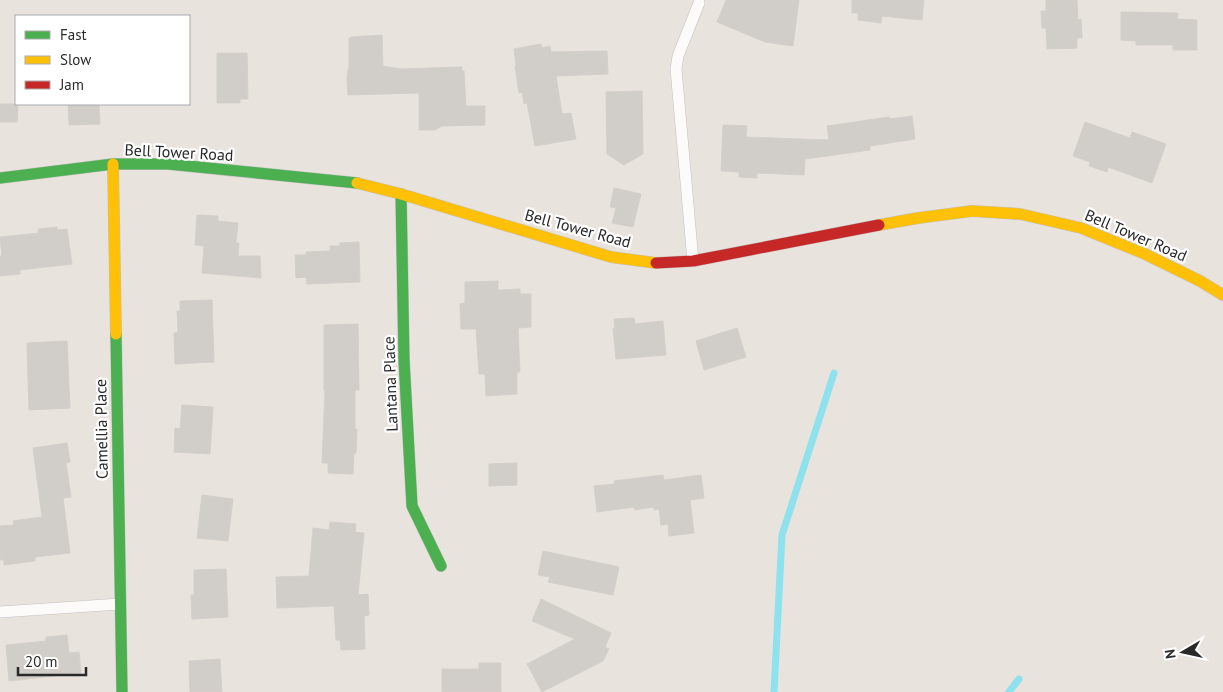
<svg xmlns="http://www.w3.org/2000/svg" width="1223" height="692" viewBox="0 0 1223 692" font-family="'PT Sans',sans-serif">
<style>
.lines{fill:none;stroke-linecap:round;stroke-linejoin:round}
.stream{stroke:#8de2ee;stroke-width:7}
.building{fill:#d1cdc9;stroke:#d4cfcb}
.lane-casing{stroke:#c1c0c0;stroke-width:12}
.fast-casing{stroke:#c1c0c0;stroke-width:12}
.slow-casing{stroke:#c1c0c0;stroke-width:12}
.jam-casing{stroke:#c1c0c0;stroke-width:12}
.lane{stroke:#fcfbfa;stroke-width:11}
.fast{stroke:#4caf50;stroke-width:11}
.slow{stroke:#ffc107;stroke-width:11}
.jam{stroke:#c62828;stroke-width:11}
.labels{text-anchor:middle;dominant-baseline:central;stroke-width:4.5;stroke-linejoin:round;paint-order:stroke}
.street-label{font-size:16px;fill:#292929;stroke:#fff}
</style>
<rect width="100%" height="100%" fill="#e9e3de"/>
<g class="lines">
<!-- stream -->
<g class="stream">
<path d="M 774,692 L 782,535 L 834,373"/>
<path d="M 1009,692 L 1019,679"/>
</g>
</g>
<!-- building -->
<g class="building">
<path d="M 726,0 L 799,0 L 793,46 L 765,42 L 717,22 Z"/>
<path d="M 852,0 L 924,0 L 922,20 L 882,16 L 881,23 L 858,20 L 858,13 L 852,13 Z"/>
<path d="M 1046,0 L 1077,0 L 1078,20 L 1081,19 L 1082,38 L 1077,38 L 1077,48 L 1047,49 L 1046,28 L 1042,28 L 1041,11 L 1046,11 Z"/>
<path d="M 1121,12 L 1178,13 L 1177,19 L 1197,20 L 1197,50 L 1173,50 L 1173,45 L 1136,45 L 1136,41 L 1121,40 Z"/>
<path d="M 382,35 L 383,66 L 400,69 L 462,67 L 462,71 L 464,71 L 466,106 L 485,106 L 485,125 L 442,126 L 435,130 L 419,130 L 419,93 L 348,95 L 347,78 L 348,69 L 349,69 L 349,38 L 351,38 L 351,37 Z"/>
<path d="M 541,44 L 542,48 L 550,46 L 551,52 L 607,51 L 608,74 L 556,76 L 562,114 L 571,113 L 576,139 L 535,146 L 527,103 L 524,104 L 522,92 L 519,93 L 515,66 L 516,65 L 514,49 Z"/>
<path d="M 217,53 L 247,53 L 248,99 L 240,99 L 240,103 L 217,103 Z"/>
<path d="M 642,91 L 643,154 L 624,165 L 607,154 L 606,92 Z"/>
<path d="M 0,104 L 18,104 L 17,122 L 0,122 Z"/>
<path d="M 68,104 L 99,104 L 100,124 L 69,125 Z"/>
<path d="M 912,116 L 915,139 L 870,146 L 870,150 L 805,159 L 804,175 L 757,173 L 757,178 L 739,177 L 739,172 L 721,171 L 723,125 L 747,126 L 746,137 L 829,140 L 827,126 L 889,117 L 890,119 Z"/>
<path d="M 1085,122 L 1130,138 L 1132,132 L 1166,144 L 1152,183 L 1108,167 L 1107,172 L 1089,166 L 1090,162 L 1073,156 Z"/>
<path d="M 614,188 L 641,194 L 633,227 L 612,223 L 616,208 L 610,207 Z"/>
<path d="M 197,215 L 218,216 L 218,221 L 238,223 L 236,243 L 239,243 L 238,256 L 260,256 L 261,278 L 202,273 L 204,246 L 195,245 Z"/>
<path d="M 57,227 L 57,230 L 67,229 L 72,264 L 20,270 L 20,274 L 0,276 L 0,256 L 2,256 L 0,237 L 39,233 L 38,229 Z"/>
<path d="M 359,242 L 360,282 L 307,284 L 306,277 L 296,278 L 295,255 L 306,255 L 306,252 L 330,251 L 330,246 L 340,246 L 340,243 Z"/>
<path d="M 498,281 L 498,290 L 520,289 L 520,294 L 531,294 L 531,327 L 518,328 L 520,372 L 517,372 L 517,394 L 486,396 L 485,374 L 479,374 L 476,329 L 461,329 L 460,304 L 465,303 L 465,282 Z"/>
<path d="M 212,300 L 214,362 L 175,364 L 174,333 L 178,332 L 177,311 L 180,311 L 180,301 Z"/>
<path d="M 634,318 L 635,324 L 663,321 L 666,355 L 616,359 L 613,328 L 615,329 L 614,319 Z"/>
<path d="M 358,324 L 359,390 L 355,390 L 355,429 L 357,429 L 356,453 L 354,453 L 353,474 L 328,473 L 328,463 L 322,463 L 325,391 L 324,391 L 324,325 Z"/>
<path d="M 737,328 L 746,357 L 704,370 L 696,341 Z"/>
<path d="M 67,341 L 70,408 L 29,410 L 27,343 Z"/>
<path d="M 182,405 L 213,407 L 210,454 L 174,452 L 175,428 L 180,429 Z"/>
<path d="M 67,443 L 70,462 L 66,463 L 71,497 L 63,498 L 70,553 L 35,557 L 35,561 L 4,565 L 4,560 L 0,560 L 0,526 L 14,525 L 13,521 L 42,517 L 33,448 Z"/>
<path d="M 517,463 L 517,485 L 489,486 L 489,464 Z"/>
<path d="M 663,475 L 664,480 L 701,475 L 704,498 L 690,500 L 694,533 L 669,536 L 668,524 L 661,525 L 659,509 L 654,510 L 654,507 L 635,510 L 634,507 L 597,512 L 594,486 L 615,484 L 614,481 Z"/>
<path d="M 202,495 L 233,499 L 228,541 L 197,538 Z"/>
<path d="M 330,522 L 356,524 L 355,532 L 364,533 L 358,595 L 368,594 L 369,615 L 364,616 L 365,649 L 341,650 L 340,640 L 336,640 L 334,606 L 277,608 L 276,577 L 309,576 L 313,528 L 329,530 Z"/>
<path d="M 543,551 L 619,567 L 613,595 L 548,582 L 550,577 L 538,575 Z"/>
<path d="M 226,569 L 228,617 L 192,619 L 191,595 L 194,595 L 194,570 Z"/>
<path d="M 541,599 L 611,633 L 605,647 L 609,649 L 603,661 L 542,692 L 527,664 L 575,639 L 532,621 Z"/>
<path d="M 67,635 L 69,653 L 79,652 L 81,673 L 9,681 L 6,645 L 46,641 L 46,637 Z"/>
<path d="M 220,659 L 222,692 L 190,692 L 189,661 Z"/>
<path d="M 479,663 L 501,663 L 501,692 L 442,692 L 442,669 L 479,669 Z"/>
</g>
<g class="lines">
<!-- lane casing -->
<g class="lane-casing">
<g id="lane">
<path d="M 693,261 L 676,69 L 678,56 L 699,3"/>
<path d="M 0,612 L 120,604"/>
</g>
</g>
<!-- fast casing -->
<g class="fast-casing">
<g id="fast">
<path d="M 0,178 L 113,164 L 168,164 L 357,183"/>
<path d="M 401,194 L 404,360 L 412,506 L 441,566"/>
<path d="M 116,334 L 122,692"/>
</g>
</g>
<!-- slow casing -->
<g class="slow-casing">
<g id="slow">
<path d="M 113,164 L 116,334"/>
<path d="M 357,183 L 401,194 L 611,257 L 656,263"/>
<path d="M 879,225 L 918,218 L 972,211 L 1020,214 L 1081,228 L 1145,254 L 1200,281 L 1223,295"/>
</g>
</g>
<!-- jam casing -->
<g class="jam-casing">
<path id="jam" d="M 656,263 L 693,261 L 879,225"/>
</g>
<!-- lane -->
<use href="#lane" class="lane"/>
<!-- fast -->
<use href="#fast" class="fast"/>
<!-- slow -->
<use href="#slow" class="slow"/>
<!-- jam -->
<use href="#jam" class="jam"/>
</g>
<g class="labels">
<!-- street labels -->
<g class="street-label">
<text transform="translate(179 152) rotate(3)">Bell Tower Road</text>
<text transform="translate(578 228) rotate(15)">Bell Tower Road</text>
<text transform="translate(1136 235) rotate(23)">Bell Tower Road</text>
<text transform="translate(390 384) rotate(-92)">Lantana Place</text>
<text transform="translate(101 429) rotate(-91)">Camellia Place</text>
</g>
</g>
<!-- legend -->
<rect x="15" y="15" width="175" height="90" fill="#ffffff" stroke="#a9a9a9"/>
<rect x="25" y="31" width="25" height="8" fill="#4caf50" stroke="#a9a9a9"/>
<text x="60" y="40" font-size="15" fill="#292929">Fast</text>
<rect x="25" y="56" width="25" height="8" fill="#ffc107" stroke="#a9a9a9"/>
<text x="60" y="65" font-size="15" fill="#292929">Slow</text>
<rect x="25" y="81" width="25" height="8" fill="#c62828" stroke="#a9a9a9"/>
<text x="60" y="90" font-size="15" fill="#292929">Jam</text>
<!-- north arrow -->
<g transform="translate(1183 652) rotate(261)" stroke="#ffffff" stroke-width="4" paint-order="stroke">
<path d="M0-4L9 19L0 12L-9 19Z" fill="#292929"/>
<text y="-8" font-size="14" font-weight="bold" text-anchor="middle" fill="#292929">N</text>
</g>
<!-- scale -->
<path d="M18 667v8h68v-8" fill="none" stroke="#292929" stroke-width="2.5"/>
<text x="25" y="667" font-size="15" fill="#292929" stroke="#ffffff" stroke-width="4" paint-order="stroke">20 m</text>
</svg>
